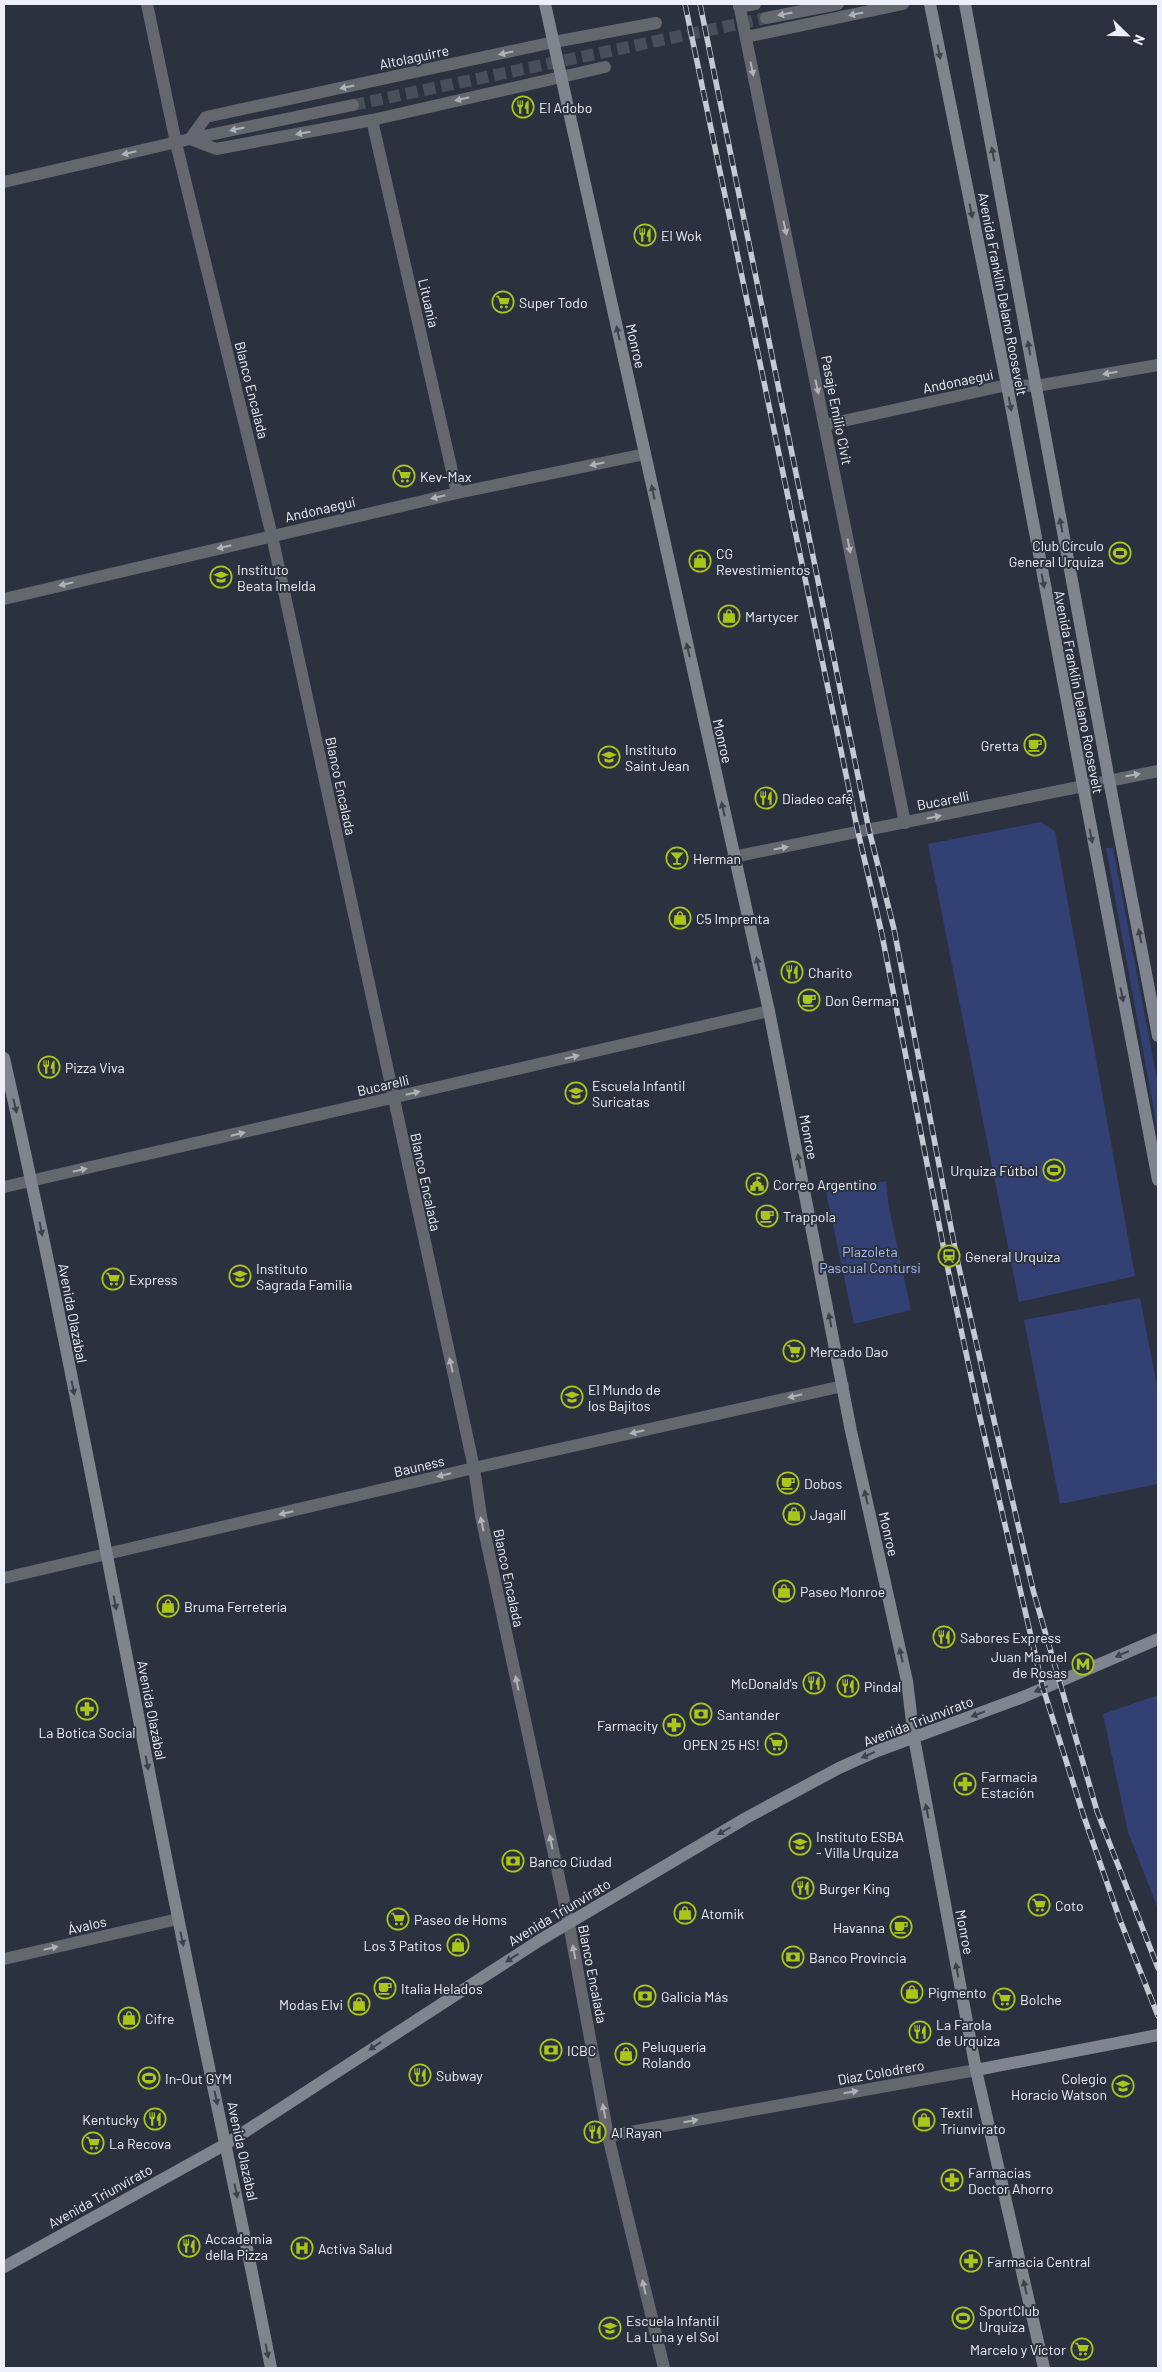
<svg xmlns="http://www.w3.org/2000/svg" width="1162" height="2372" viewBox="0 0 1162 2372" font-family="Barlow,sans-serif">
<style>
.green{fill:#324073}
.lines{fill:none;stroke-linecap:round;stroke-linejoin:round}
.street-tunnel{stroke:#494e5b;stroke-width:12;stroke-dasharray:12 6;stroke-linecap:butt}
.street{stroke:#64676e;stroke-width:12}
.secondary{stroke:#80848f;stroke-width:12}
.rail-casing{stroke:#c5c9d3;stroke-width:5.5}
.rail{stroke:#2c313f;stroke-width:4;stroke-dasharray:11;stroke-linecap:butt}
.oneway{fill:#afb2ba}
.oneway2{fill:#3d424f}
.labels{text-anchor:middle;dominant-baseline:central;stroke-width:4;stroke-linejoin:round;paint-order:stroke}
.street-label{font-size:14px;fill:#edf0f9;stroke:#2c313f}
.poi-label{font-size:14px;fill:#edf0f9;stroke:#2c313f;text-anchor:start}
.park-label{font-size:14px;fill:#aabdf6;stroke:#2c313f}
</style>
<rect width="100%" height="100%" fill="#2c313f"/>
<!-- green -->
<g class="green">
<path d="M 1041,822 L 1055,831 L 1135,1276 L 1019,1302 L 928,844 Z"/>
<path d="M 1106,848 L 1113,848 L 1158,1084 L 1158,1133 Z"/>
<path d="M 886,1181 L 889,1208 L 911,1310 L 854,1324 L 826,1192 Z"/>
<path d="M 1140,1298 L 1158,1391 L 1158,1484 L 1060,1504 L 1024,1320 Z"/>
<path d="M 1158,1695 L 1158,1909 L 1128,1832 L 1103,1714 Z"/>
</g>
<g class="lines">
<!-- street-tunnel -->
<path class="street-tunnel" d="M 353,105 L 766,18"/>
<!-- street -->
<g class="street">
<path d="M 147,4 L 176,143 L 272,536 L 474,1468 L 481,1516 L 569,1924 L 608,2136 L 664,2368"/>
<path d="M 739,4 L 905,823"/>
<path d="M 739,7 L 755,4"/>
<path d="M 766,18 L 838,4"/>
<path d="M 746,37 L 903,4"/>
<path d="M 605,67 L 372,120 L 216,149 L 190,139 L 206,117 L 554,42 L 656,23"/>
<path d="M 372,120 L 457,493"/>
<path d="M 4,182 L 190,139 L 353,105"/>
<path d="M 825,425 L 1007,385 L 1036,386 L 1158,365"/>
<path d="M 4,599 L 457,493 L 645,454"/>
<path d="M 733,857 L 1158,771"/>
<path d="M 4,1187 L 769,1011"/>
<path d="M 4,1578 L 474,1468 L 843,1386"/>
<path d="M 4,1959 L 178,1919"/>
<path d="M 608,2136 L 976,2070"/>
</g>
<!-- secondary -->
<g class="secondary">
<path d="M 545,4 L 769,1011 L 851,1431 L 907,1681 L 914,1738 L 976,2070 L 1044,2368"/>
<path d="M 930,4 L 1007,385 L 1158,1180"/>
<path d="M 965,4 L 1109,780 L 1158,1036"/>
<path d="M 4,1058 C 63,1318 111,1580 163,1842 C 197,2018 237,2192 271,2368"/>
<path d="M 976,2070 L 1158,2035"/>
<path d="M 4,2267 L 226,2144 L 540,1940 L 746,1818 L 839,1768 L 877,1751 L 1023,1697 L 1158,1639"/>
</g>
<!-- rail casing -->
<g class="rail-casing">
<g id="rail">
<path d="M 685,4 L 858,832 L 881,930 L 946,1260 L 979,1413 L 1043,1688 L 1083,1814 L 1120,1920 L 1158,2016"/>
<path d="M 700,4 L 869,830 L 894,929 L 957,1259 L 1033,1590 L 1097,1811 L 1158,1968"/>
</g>
</g>
<!-- rail -->
<use href="#rail" class="rail"/>
</g>
<!-- one-way arrows -->
<defs><path id="oneway-solid" d="M-6-.8H1V-3.2L6.5 0L1 3.2V.8H-6Z" transform="scale(1.25)"/></defs>
<g class="oneway">
<use href="#oneway-solid" transform="translate(785 14) rotate(169)"/>
<use href="#oneway-solid" transform="translate(856 14) rotate(168)"/>
<use href="#oneway-solid" transform="translate(506 53) rotate(168)"/>
<use href="#oneway-solid" transform="translate(752 69) rotate(78)"/>
<use href="#oneway-solid" transform="translate(347 87) rotate(168)"/>
<use href="#oneway-solid" transform="translate(462 99) rotate(167)"/>
<use href="#oneway-solid" transform="translate(237 129) rotate(168)"/>
<use href="#oneway-solid" transform="translate(303 133) rotate(170)"/>
<use href="#oneway-solid" transform="translate(129 153) rotate(167)"/>
<use href="#oneway-solid" transform="translate(785 228) rotate(78)"/>
<use href="#oneway-solid" transform="translate(1110 373) rotate(170)"/>
<use href="#oneway-solid" transform="translate(817 387) rotate(78)"/>
<use href="#oneway-solid" transform="translate(597 464) rotate(168)"/>
<use href="#oneway-solid" transform="translate(438 497) rotate(167)"/>
<use href="#oneway-solid" transform="translate(849 546) rotate(79)"/>
<use href="#oneway-solid" transform="translate(224 547) rotate(167)"/>
<use href="#oneway-solid" transform="translate(66 584) rotate(167)"/>
<use href="#oneway-solid" transform="translate(1133 775) rotate(-10)"/>
<use href="#oneway-solid" transform="translate(934 817) rotate(-11)"/>
<use href="#oneway-solid" transform="translate(781 848) rotate(-11)"/>
<use href="#oneway-solid" transform="translate(572 1057) rotate(-13)"/>
<use href="#oneway-solid" transform="translate(413 1093) rotate(-13)"/>
<use href="#oneway-solid" transform="translate(238 1134) rotate(-13)"/>
<use href="#oneway-solid" transform="translate(80 1170) rotate(-13)"/>
<use href="#oneway-solid" transform="translate(451 1365) rotate(-103)"/>
<use href="#oneway-solid" transform="translate(795 1396) rotate(167)"/>
<use href="#oneway-solid" transform="translate(637 1432) rotate(167)"/>
<use href="#oneway-solid" transform="translate(444 1475) rotate(167)"/>
<use href="#oneway-solid" transform="translate(286 1513) rotate(167)"/>
<use href="#oneway-solid" transform="translate(482 1524) rotate(-102)"/>
<use href="#oneway-solid" transform="translate(517 1683) rotate(-102)"/>
<use href="#oneway-solid" transform="translate(551 1842) rotate(-102)"/>
<use href="#oneway-solid" transform="translate(51 1948) rotate(-13)"/>
<use href="#oneway-solid" transform="translate(574 1952) rotate(-101)"/>
<use href="#oneway-solid" transform="translate(851 2092) rotate(-10)"/>
<use href="#oneway-solid" transform="translate(604 2111) rotate(-101)"/>
<use href="#oneway-solid" transform="translate(691 2121) rotate(-10)"/>
<use href="#oneway-solid" transform="translate(644 2287) rotate(-103)"/>
</g>
<g class="oneway2">
<use href="#oneway-solid" transform="translate(939 52) rotate(79)"/>
<use href="#oneway-solid" transform="translate(993 154) rotate(-100)"/>
<use href="#oneway-solid" transform="translate(971 211) rotate(79)"/>
<use href="#oneway-solid" transform="translate(618 333) rotate(-103)"/>
<use href="#oneway-solid" transform="translate(1029 348) rotate(-100)"/>
<use href="#oneway-solid" transform="translate(1010 404) rotate(79)"/>
<use href="#oneway-solid" transform="translate(653 492) rotate(-102)"/>
<use href="#oneway-solid" transform="translate(1061 525) rotate(-101)"/>
<use href="#oneway-solid" transform="translate(1043 581) rotate(79)"/>
<use href="#oneway-solid" transform="translate(688 650) rotate(-103)"/>
<use href="#oneway-solid" transform="translate(723 809) rotate(-103)"/>
<use href="#oneway-solid" transform="translate(1091 836) rotate(79)"/>
<use href="#oneway-solid" transform="translate(1140 936) rotate(-101)"/>
<use href="#oneway-solid" transform="translate(758 964) rotate(-103)"/>
<use href="#oneway-solid" transform="translate(1122 995) rotate(79)"/>
<use href="#oneway-solid" transform="translate(15 1106) rotate(77)"/>
<use href="#oneway-solid" transform="translate(799 1161) rotate(-101)"/>
<use href="#oneway-solid" transform="translate(41 1229) rotate(79)"/>
<use href="#oneway-solid" transform="translate(830 1320) rotate(-101)"/>
<use href="#oneway-solid" transform="translate(73 1388) rotate(79)"/>
<use href="#oneway-solid" transform="translate(866 1497) rotate(-103)"/>
<use href="#oneway-solid" transform="translate(115 1603) rotate(79)"/>
<use href="#oneway-solid" transform="translate(1122 1654) rotate(157)"/>
<use href="#oneway-solid" transform="translate(901 1655) rotate(-103)"/>
<use href="#oneway-solid" transform="translate(1041 1689) rotate(157)"/>
<use href="#oneway-solid" transform="translate(978 1714) rotate(159)"/>
<use href="#oneway-solid" transform="translate(868 1755) rotate(156)"/>
<use href="#oneway-solid" transform="translate(147 1763) rotate(79)"/>
<use href="#oneway-solid" transform="translate(927 1811) rotate(-101)"/>
<use href="#oneway-solid" transform="translate(724 1831) rotate(150)"/>
<use href="#oneway-solid" transform="translate(182 1939) rotate(78)"/>
<use href="#oneway-solid" transform="translate(512 1958) rotate(147)"/>
<use href="#oneway-solid" transform="translate(957 1970) rotate(-101)"/>
<use href="#oneway-solid" transform="translate(375 2046) rotate(147)"/>
<use href="#oneway-solid" transform="translate(216 2098) rotate(78)"/>
<use href="#oneway-solid" transform="translate(236 2191) rotate(78)"/>
<use href="#oneway-solid" transform="translate(1025 2287) rotate(-103)"/>
<use href="#oneway-solid" transform="translate(267 2351) rotate(79)"/>
</g>
<!-- icons -->
<defs>
<g id="restaurant-ring" transform="scale(1.125)"><circle r="9.5" fill="#2c313f" stroke="#aac719" stroke-width="1.5"/><path d="M-5-6h1v4h1v-4h1v4h1v-4h1v5L-1.5 .5V6h-2V.5L-5-1ZM5-6V6H3V1.5H1.5Q1.5-4 5-6Z" fill="#aac719"/></g>
<g id="supermarket-ring" transform="scale(1.125)"><circle r="9.5" fill="#2c313f" stroke="#aac719" stroke-width="1.5"/><path d="M-6-5.5h2.5l.6 2H6L4.5 2H-2.5L-4.4-4H-6ZM-1.5 3.2a1.3 1.3 0 1 0 .1 0ZM3 3.2a1.3 1.3 0 1 0 .1 0Z" fill="#aac719"/></g>
<g id="stadium-ring" transform="scale(1.125)"><circle r="9.5" fill="#2c313f" stroke="#aac719" stroke-width="1.5"/><path d="M0-5a6.5 5 0 1 0 0 10a6.5 5 0 1 0 0-10ZM-3.5-1.8h7v3.6h-7Z" fill="#aac719"/></g>
<g id="shop-ring" transform="scale(1.125)"><circle r="9.5" fill="#2c313f" stroke="#aac719" stroke-width="1.5"/><path d="M-5-2.5h2.3a2.7 3.5 0 0 1 5.4 0H5L5.5 6h-11ZM-1.5-2.5h3a1.5 2.3 0 0 0-3 0Z" fill="#aac719"/></g>
<g id="school-ring" transform="scale(1.125)"><circle r="9.5" fill="#2c313f" stroke="#aac719" stroke-width="1.5"/><path d="M0-5L7-2L0 1L-7-2ZM-4 1L0 2.5L4 1V4Q0 6-4 4Z" fill="#aac719"/></g>
<g id="cafe-ring" transform="scale(1.125)"><circle r="9.5" fill="#2c313f" stroke="#aac719" stroke-width="1.5"/><path d="M-5.5-4.5H6V0H3Q3 3.5 0 3.5H-2.5Q-5.5 3.5-5.5 0ZM3-3.2v2h1.7v-2ZM-6 4.5H4V6H-6Z" fill="#aac719"/></g>
<g id="bar-ring" transform="scale(1.125)"><circle r="9.5" fill="#2c313f" stroke="#aac719" stroke-width="1.5"/><path d="M-6-5H6L.8 .8V4.5H3.5V6h-7V4.5H-.8V.8Z" fill="#aac719"/></g>
<g id="civic-ring" transform="scale(1.125)"><circle r="9.5" fill="#2c313f" stroke="#aac719" stroke-width="1.5"/><path d="M-.6-6.5H3V-4.5H.6V-3L4-1V1h2V6H-6V1h2V-1L-.6-3ZM-1.2 2.5V6h2.4V2.5Z" fill="#aac719"/></g>
<g id="station-ring" transform="scale(1.125)"><circle r="9.5" fill="#2c313f" stroke="#aac719" stroke-width="1.5"/><path d="M-3-6H3Q5-6 5-4V2Q5 4 3 4L4.5 6H3L1.5 4h-3L-3 6H-4.5L-3 4Q-5 4-5 2V-4Q-5-6-3-6ZM-3.5-4v3h7v-3ZM-3.5 1v1.5H-2V1ZM2 1v1.5H3.5V1Z" fill="#aac719"/></g>
<g id="metro-ring" transform="scale(1.125)"><circle r="9.5" fill="#2c313f" stroke="#aac719" stroke-width="1.5"/><path d="M-5.5 5V-5H-3L0 0L3-5H5.5V5H3V-.5L0 4L-3-.5V5Z" fill="#aac719"/></g>
<g id="pharmacy-ring" transform="scale(1.125)"><circle r="9.5" fill="#2c313f" stroke="#aac719" stroke-width="1.5"/><path d="M-2-6h4v4h4v4h-4v4h-4v-4h-4v-4h4Z" fill="#aac719"/></g>
<g id="bank-ring" transform="scale(1.125)"><circle r="9.5" fill="#2c313f" stroke="#aac719" stroke-width="1.5"/><path d="M-6-4H6V4H-6ZM0-2.3a2.3 2.3 0 1 0 0 4.6a2.3 2.3 0 1 0 0-4.6Z" fill="#aac719"/></g>
<g id="hospital-ring" transform="scale(1.125)"><circle r="9.5" fill="#2c313f" stroke="#aac719" stroke-width="1.5"/><path d="M-5-5h3v3.5h4V-5h3V5h-3V1.5h-4V5h-3Z" fill="#aac719"/></g>
</defs>
<g fill-rule="evenodd">
<use href="#restaurant-ring" x="523" y="107"/>
<use href="#restaurant-ring" x="645" y="235"/>
<use href="#supermarket-ring" x="503" y="302"/>
<use href="#supermarket-ring" x="404" y="476"/>
<use href="#stadium-ring" x="1120" y="553"/>
<use href="#shop-ring" x="700" y="561"/>
<use href="#school-ring" x="221" y="577"/>
<use href="#shop-ring" x="729" y="616"/>
<use href="#cafe-ring" x="1035" y="745"/>
<use href="#school-ring" x="609" y="757"/>
<use href="#restaurant-ring" x="766" y="798"/>
<use href="#bar-ring" x="677" y="858"/>
<use href="#shop-ring" x="680" y="918"/>
<use href="#restaurant-ring" x="792" y="972"/>
<use href="#cafe-ring" x="809" y="1000"/>
<use href="#restaurant-ring" x="49" y="1067"/>
<use href="#school-ring" x="576" y="1093"/>
<use href="#stadium-ring" x="1054" y="1170"/>
<use href="#civic-ring" x="757" y="1184"/>
<use href="#cafe-ring" x="767" y="1216"/>
<use href="#station-ring" x="949" y="1256"/>
<use href="#school-ring" x="240" y="1276"/>
<use href="#supermarket-ring" x="113" y="1279"/>
<use href="#supermarket-ring" x="794" y="1351"/>
<use href="#school-ring" x="572" y="1397"/>
<use href="#cafe-ring" x="788" y="1483"/>
<use href="#shop-ring" x="794" y="1514"/>
<use href="#shop-ring" x="784" y="1591"/>
<use href="#shop-ring" x="168" y="1606"/>
<use href="#restaurant-ring" x="944" y="1637"/>
<use href="#metro-ring" x="1083" y="1664"/>
<use href="#restaurant-ring" x="814" y="1683"/>
<use href="#restaurant-ring" x="848" y="1686"/>
<use href="#pharmacy-ring" x="87" y="1709"/>
<use href="#bank-ring" x="701" y="1714"/>
<use href="#pharmacy-ring" x="674" y="1725"/>
<use href="#supermarket-ring" x="776" y="1744"/>
<use href="#pharmacy-ring" x="965" y="1784"/>
<use href="#school-ring" x="800" y="1844"/>
<use href="#bank-ring" x="513" y="1861"/>
<use href="#restaurant-ring" x="803" y="1888"/>
<use href="#supermarket-ring" x="1039" y="1905"/>
<use href="#shop-ring" x="685" y="1913"/>
<use href="#supermarket-ring" x="398" y="1919"/>
<use href="#cafe-ring" x="901" y="1927"/>
<use href="#shop-ring" x="458" y="1945"/>
<use href="#bank-ring" x="793" y="1957"/>
<use href="#cafe-ring" x="385" y="1988"/>
<use href="#shop-ring" x="912" y="1992"/>
<use href="#bank-ring" x="645" y="1996"/>
<use href="#supermarket-ring" x="1004" y="1999"/>
<use href="#shop-ring" x="359" y="2004"/>
<use href="#shop-ring" x="129" y="2018"/>
<use href="#restaurant-ring" x="920" y="2032"/>
<use href="#bank-ring" x="551" y="2050"/>
<use href="#shop-ring" x="626" y="2054"/>
<use href="#restaurant-ring" x="420" y="2075"/>
<use href="#stadium-ring" x="149" y="2078"/>
<use href="#school-ring" x="1123" y="2086"/>
<use href="#restaurant-ring" x="155" y="2119"/>
<use href="#shop-ring" x="924" y="2120"/>
<use href="#restaurant-ring" x="595" y="2132"/>
<use href="#supermarket-ring" x="93" y="2143"/>
<use href="#pharmacy-ring" x="952" y="2180"/>
<use href="#restaurant-ring" x="189" y="2246"/>
<use href="#hospital-ring" x="302" y="2248"/>
<use href="#pharmacy-ring" x="971" y="2261"/>
<use href="#stadium-ring" x="963" y="2318"/>
<use href="#school-ring" x="610" y="2328"/>
<use href="#supermarket-ring" x="1082" y="2349"/>
</g>
<g class="labels">
<!-- street labels -->
<g class="street-label">
<text transform="translate(414 57) rotate(-12)">Altolaguirre</text>
<text transform="translate(1003 294) rotate(79)">Avenida Franklin Delano Roosevelt</text>
<text transform="translate(429 303) rotate(77)">Lituania</text>
<text transform="translate(636 346) rotate(77)">Monroe</text>
<text transform="translate(958 381) rotate(-12)">Andonaegui</text>
<text transform="translate(252 390) rotate(76)">Blanco Encalada</text>
<text transform="translate(837 410) rotate(79)">Pasaje Emilio Civit</text>
<text transform="translate(320 509) rotate(-13)">Andonaegui</text>
<text transform="translate(1079 692) rotate(79)">Avenida Franklin Delano Roosevelt</text>
<text transform="translate(723 741) rotate(77)">Monroe</text>
<text transform="translate(341 786) rotate(78)">Blanco Encalada</text>
<text transform="translate(943 800) rotate(-11)">Bucarelli</text>
<text transform="translate(383 1085) rotate(-13)">Bucarelli</text>
<text transform="translate(809 1137) rotate(79)">Monroe</text>
<text transform="translate(426 1182) rotate(78)">Blanco Encalada</text>
<text transform="translate(73 1313) rotate(79)">Avenida Olazábal</text>
<text transform="translate(419 1466) rotate(-13)">Bauness</text>
<text transform="translate(889 1534) rotate(77)">Monroe</text>
<text transform="translate(509 1578) rotate(78)">Blanco Encalada</text>
<text transform="translate(152 1710) rotate(79)">Avenida Olazábal</text>
<text transform="translate(918 1721) rotate(-21)">Avenida Triunvirato</text>
<text transform="translate(559 1912) rotate(-31)">Avenida Triunvirato</text>
<text transform="translate(87 1925) rotate(-13)">Ávalos</text>
<text transform="translate(965 1932) rotate(79)">Monroe</text>
<text transform="translate(593 1974) rotate(79)">Blanco Encalada</text>
<text transform="translate(881 2072) rotate(-10)">Díaz Colodrero</text>
<text transform="translate(243 2151) rotate(78)">Avenida Olazábal</text>
<text transform="translate(100 2196) rotate(-29)">Avenida Triunvirato</text>
</g>
<!-- poi labels -->
<g class="poi-label">
<text x="539" y="107">El Adobo</text>
<text x="661" y="235">El Wok</text>
<text x="519" y="302">Super Todo</text>
<text x="420" y="476">Kev-Max</text>
<text x="1104" y="545" text-anchor="end">Club Círculo<tspan x="1104" dy="16">General Urquiza</tspan></text>
<text x="716" y="553">CG<tspan x="716" dy="16">Revestimientos</tspan></text>
<text x="237" y="569">Instituto<tspan x="237" dy="16">Beata Imelda</tspan></text>
<text x="745" y="616">Martycer</text>
<text x="1019" y="745" text-anchor="end">Gretta</text>
<text x="625" y="749">Instituto<tspan x="625" dy="16">Saint Jean</tspan></text>
<text x="782" y="798">Diadeo café</text>
<text x="693" y="858">Herman</text>
<text x="696" y="918">C5 Imprenta</text>
<text x="808" y="972">Charito</text>
<text x="825" y="1000">Don German</text>
<text x="65" y="1067">Pizza Viva</text>
<text x="592" y="1085">Escuela Infantil<tspan x="592" dy="16">Suricatas</tspan></text>
<text x="1038" y="1170" text-anchor="end">Urquiza Fútbol</text>
<text x="773" y="1184">Correo Argentino</text>
<text x="783" y="1216">Trappola</text>
<text x="965" y="1256">General Urquiza</text>
<text x="256" y="1268">Instituto<tspan x="256" dy="16">Sagrada Familia</tspan></text>
<text x="129" y="1279">Express</text>
<text x="810" y="1351">Mercado Dao</text>
<text x="588" y="1389">El Mundo de<tspan x="588" dy="16">los Bajitos</tspan></text>
<text x="804" y="1483">Dobos</text>
<text x="810" y="1514">Jagall</text>
<text x="800" y="1591">Paseo Monroe</text>
<text x="184" y="1606">Bruma Ferretería</text>
<text x="960" y="1637">Sabores Express</text>
<text x="1067" y="1656" text-anchor="end">Juan Manuel<tspan x="1067" dy="16">de Rosas</tspan></text>
<text x="798" y="1683" text-anchor="end">McDonald's</text>
<text x="864" y="1686">Pindal</text>
<text x="717" y="1714">Santander</text>
<text x="658" y="1725" text-anchor="end">Farmacity</text>
<text x="87" y="1732" text-anchor="middle">La Botica Social</text>
<text x="760" y="1744" text-anchor="end">OPEN 25 HS!</text>
<text x="981" y="1776">Farmacia<tspan x="981" dy="16">Estación</tspan></text>
<text x="816" y="1836">Instituto ESBA<tspan x="816" dy="16">- Villa Urquiza</tspan></text>
<text x="529" y="1861">Banco Ciudad</text>
<text x="819" y="1888">Burger King</text>
<text x="1055" y="1905">Coto</text>
<text x="701" y="1913">Atomik</text>
<text x="414" y="1919">Paseo de Homs</text>
<text x="885" y="1927" text-anchor="end">Havanna</text>
<text x="442" y="1945" text-anchor="end">Los 3 Patitos</text>
<text x="809" y="1957">Banco Provincia</text>
<text x="401" y="1988">Italia Helados</text>
<text x="928" y="1992">Pigmento</text>
<text x="661" y="1996">Galicia Más</text>
<text x="1020" y="1999">Bolche</text>
<text x="343" y="2004" text-anchor="end">Modas Elvi</text>
<text x="145" y="2018">Cifre</text>
<text x="936" y="2024">La Farola<tspan x="936" dy="16">de Urquiza</tspan></text>
<text x="642" y="2046">Peluquería<tspan x="642" dy="16">Rolando</tspan></text>
<text x="567" y="2050">ICBC</text>
<text x="436" y="2075">Subway</text>
<text x="165" y="2078">In-Out GYM</text>
<text x="1107" y="2078" text-anchor="end">Colegio<tspan x="1107" dy="16">Horacio Watson</tspan></text>
<text x="940" y="2112">Textil<tspan x="940" dy="16">Triunvirato</tspan></text>
<text x="139" y="2119" text-anchor="end">Kentucky</text>
<text x="611" y="2132">Al Rayan</text>
<text x="109" y="2143">La Recova</text>
<text x="968" y="2172">Farmacias<tspan x="968" dy="16">Doctor Ahorro</tspan></text>
<text x="205" y="2238">Accademia<tspan x="205" dy="16">della Pizza</tspan></text>
<text x="318" y="2248">Activa Salud</text>
<text x="987" y="2261">Farmacia Central</text>
<text x="979" y="2310">SportClub<tspan x="979" dy="16">Urquiza</tspan></text>
<text x="626" y="2320">Escuela Infantil<tspan x="626" dy="16">La Luna y el Sol</tspan></text>
<text x="1066" y="2349" text-anchor="end">Marcelo y Víctor</text>
</g>
<!-- park labels -->
<g class="park-label">
<text x="870" y="1251">Plazoleta<tspan x="870" dy="16">Pascual Contursi</tspan></text>
</g>
</g>
<!-- border -->
<rect width="1162" height="2372" fill="none" stroke="#edf0f9" stroke-width="10"/>
<!-- north arrow -->
<g transform="translate(1127 35) rotate(113)" stroke="#2c313f" stroke-width="4" paint-order="stroke">
<path d="M0-4L9 19L0 12L-9 19Z" fill="#edf0f9"/>
<text y="-8" font-size="14" font-weight="bold" text-anchor="middle" fill="#edf0f9">N</text>
</g>
</svg>
